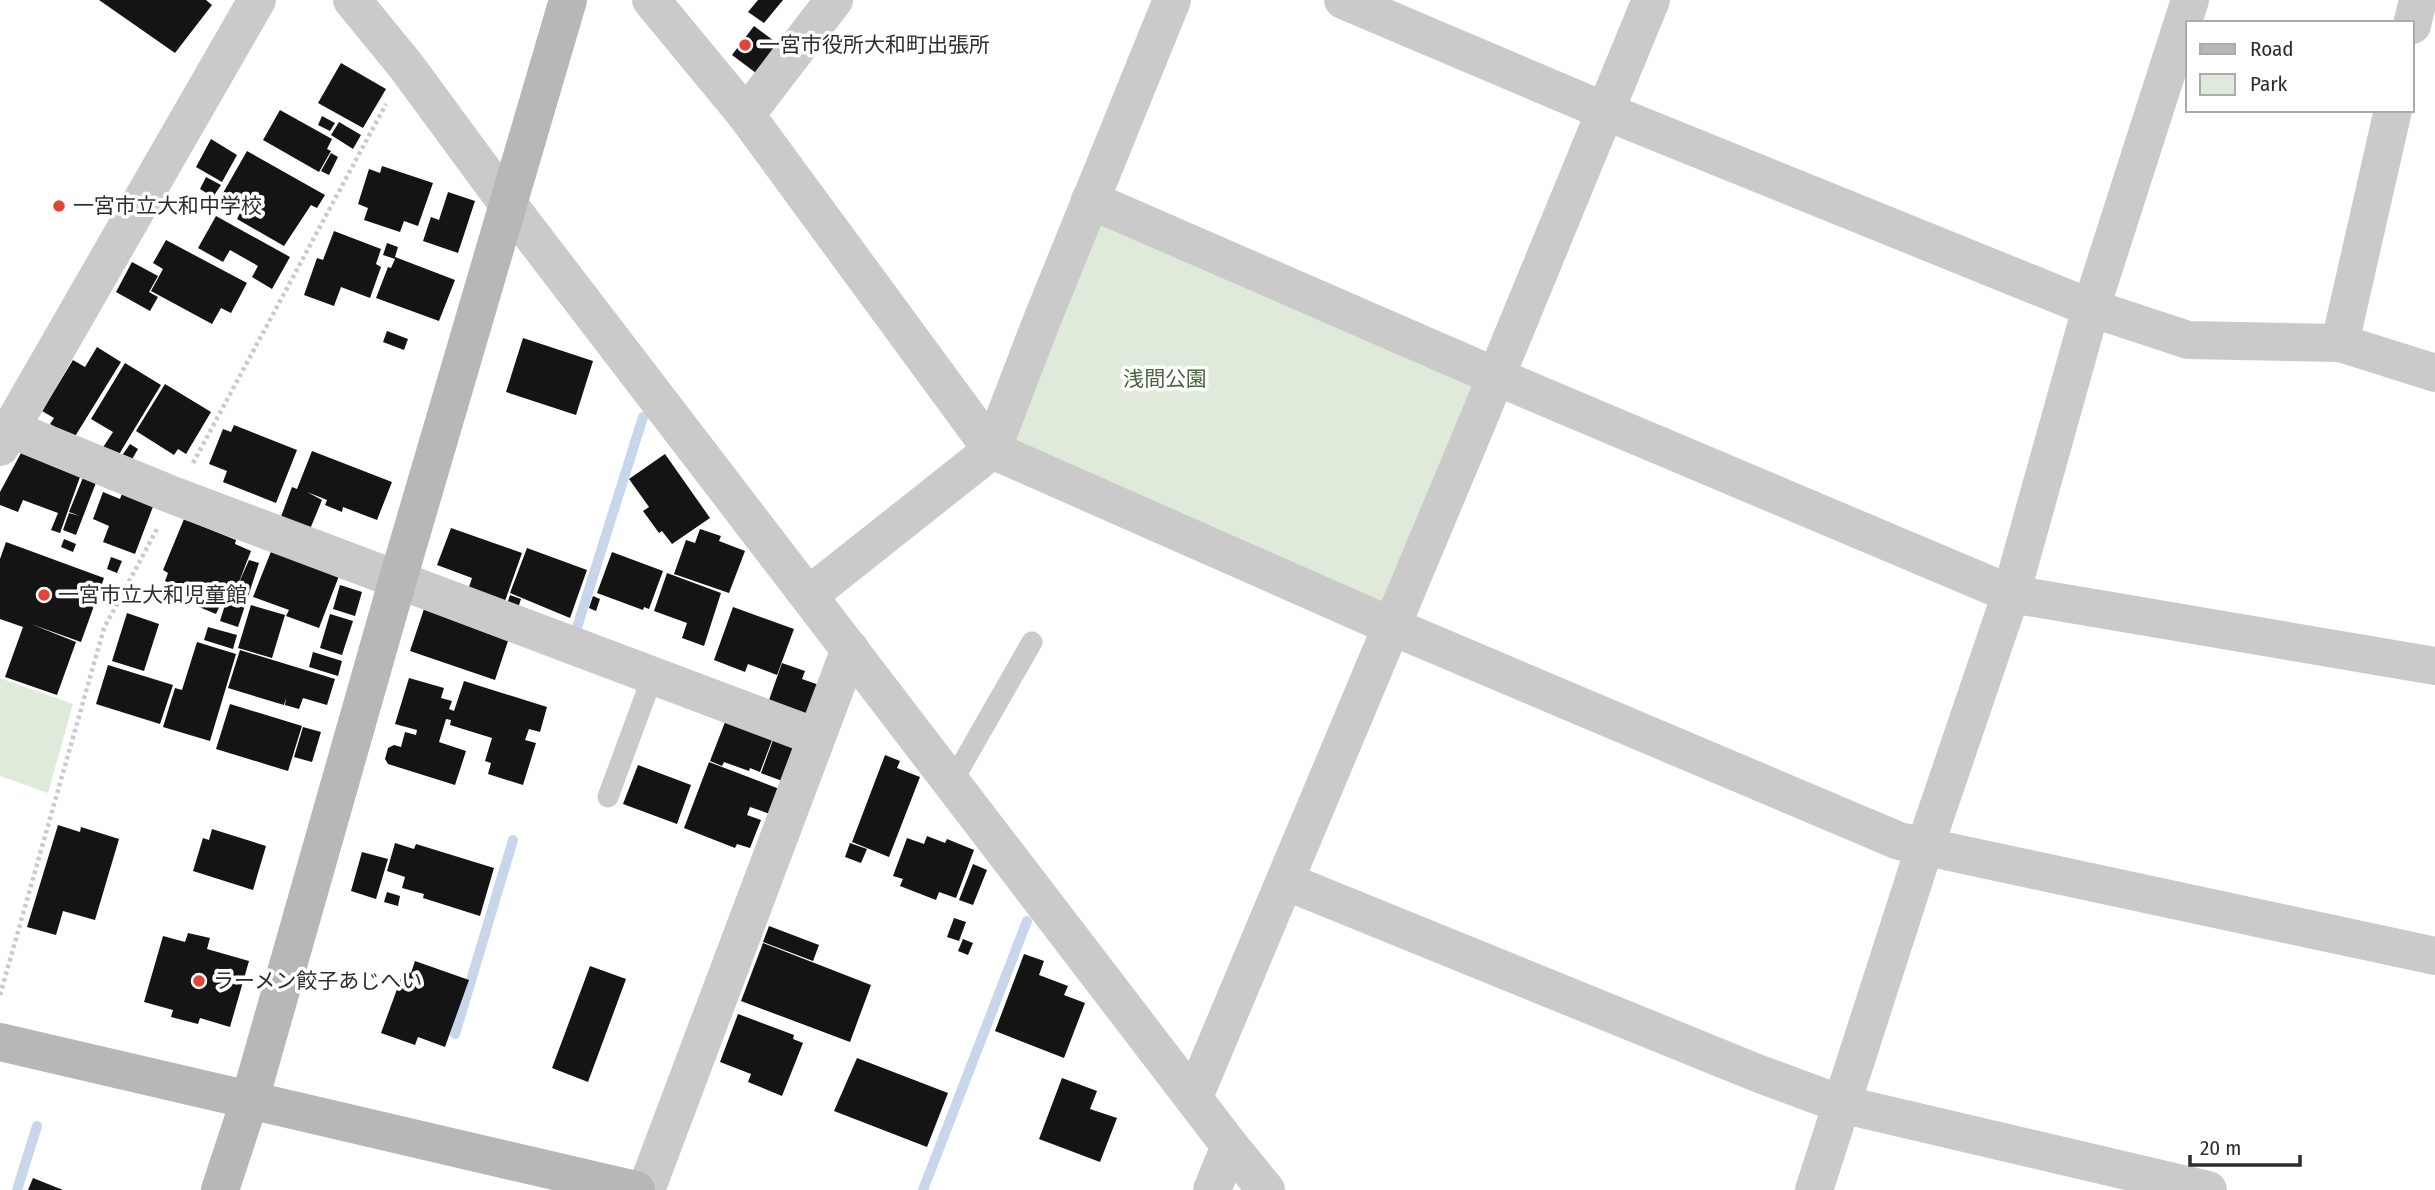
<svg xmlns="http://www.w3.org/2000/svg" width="2435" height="1190" viewBox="0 0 2435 1190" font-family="'Fira Sans Condensed','Noto Sans JP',sans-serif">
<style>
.green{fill:#e0eadb}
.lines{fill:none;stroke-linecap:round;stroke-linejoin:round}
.stream{stroke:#c7d6ea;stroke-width:10}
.building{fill:#141414}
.path{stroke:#cacaca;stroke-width:4.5;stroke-dasharray:3.5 3.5;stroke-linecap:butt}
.lane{stroke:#cacaca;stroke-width:21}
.street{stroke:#cacaca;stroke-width:38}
.secondary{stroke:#b7b7b7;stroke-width:38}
.poi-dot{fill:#e04633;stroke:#fff;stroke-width:2.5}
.labels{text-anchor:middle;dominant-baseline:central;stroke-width:7;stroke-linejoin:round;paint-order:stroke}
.poi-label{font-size:21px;fill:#2d2d2d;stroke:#fff;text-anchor:start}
.park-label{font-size:21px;fill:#48673c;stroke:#fff}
</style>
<rect width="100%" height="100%" fill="#fff"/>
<!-- green -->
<g class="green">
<path d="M 1096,212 L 1482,382 L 1386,611 L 1003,445 Z"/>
<path d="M 0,678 L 73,704 L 48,793 L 0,776 Z"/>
</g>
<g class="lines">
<!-- stream -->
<g class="stream">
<path d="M 575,634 L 643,417"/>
<path d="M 455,1034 L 513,840"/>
<path d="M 17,1190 L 37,1126"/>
<path d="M 923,1190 L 1027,921"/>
</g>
</g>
<!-- building -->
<g class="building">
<path d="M 99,0 L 206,0 L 212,5 L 175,53 Z"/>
<path d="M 758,0 L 783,0 L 764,23 L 748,12 Z"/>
<path d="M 754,26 L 777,43 L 756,73 L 732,55 Z"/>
<path d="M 341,63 L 386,89 L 363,128 L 318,103 Z"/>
<path d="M 280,110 L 332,139 L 327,149 L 331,151 L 319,172 L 263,140 Z"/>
<path d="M 322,116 L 335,123 L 330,131 L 318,125 Z"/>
<path d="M 339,122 L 361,135 L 353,149 L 331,135 Z"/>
<path d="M 211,139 L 237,155 L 222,182 L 196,167 Z"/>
<path d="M 247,151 L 325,195 L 317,208 L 311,205 L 284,246 L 237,219 L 244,205 L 223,193 Z"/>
<path d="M 331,153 L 338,157 L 329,175 L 321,171 Z"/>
<path d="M 382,166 L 433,183 L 418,226 L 404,221 L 400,232 L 364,220 L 368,208 L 358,204 L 369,169 L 380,173 Z"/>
<path d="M 206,177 L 221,185 L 213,197 L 200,189 Z"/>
<path d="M 448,192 L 475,201 L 458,253 L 423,241 L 431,217 L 439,220 Z"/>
<path d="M 216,216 L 290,257 L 272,289 L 252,277 L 258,266 L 230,250 L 223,262 L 198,248 Z"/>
<path d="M 334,231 L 381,249 L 376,264 L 381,267 L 370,298 L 341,287 L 334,306 L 304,295 L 317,258 L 323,260 Z"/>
<path d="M 166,240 L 247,283 L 231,313 L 221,308 L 212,324 L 151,291 L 163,269 L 153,263 Z"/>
<path d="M 387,243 L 398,247 L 395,257 L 455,280 L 439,321 L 376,298 L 388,267 L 391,268 L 395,259 L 383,255 Z"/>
<path d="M 132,262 L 158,276 L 149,292 L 158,297 L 150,311 L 116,292 Z"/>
<path d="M 387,331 L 408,339 L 404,350 L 383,342 Z"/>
<path d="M 523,338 L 593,361 L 576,415 L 506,392 Z"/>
<path d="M 97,347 L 121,362 L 74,438 L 50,424 L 54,418 L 42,411 L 73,360 L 85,367 Z"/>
<path d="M 125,363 L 161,385 L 115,461 L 100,452 L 113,432 L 91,419 Z"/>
<path d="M 165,384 L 211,412 L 186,454 L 178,449 L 174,455 L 136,431 Z"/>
<path d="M 234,425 L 297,450 L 276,503 L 223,482 L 227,471 L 209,464 L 223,429 L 231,432 Z"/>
<path d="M 130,444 L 138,449 L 128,466 L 119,460 Z"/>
<path d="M 312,451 L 392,482 L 377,520 L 343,507 L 342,512 L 325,505 L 327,500 L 307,492 L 322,500 L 308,534 L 279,522 L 292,487 L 297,489 Z"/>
<path d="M 21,453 L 80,477 L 60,533 L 51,530 L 58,513 L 23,500 L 18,512 L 0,505 L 0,492 Z"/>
<path d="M 665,454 L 710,518 L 672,544 L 662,531 L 659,533 L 643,511 L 649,507 L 629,479 Z"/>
<path d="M 84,475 L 97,480 L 76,535 L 63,530 L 69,513 L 80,516 L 69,512 Z"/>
<path d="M 123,491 L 154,504 L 135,554 L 103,542 L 109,526 L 93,519 L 103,492 L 120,499 Z"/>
<path d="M 184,519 L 236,540 L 235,544 L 251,551 L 237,587 L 249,560 L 259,563 L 238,627 L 220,621 L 230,589 L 212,582 L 209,588 L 205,587 L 201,596 L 165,581 L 168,573 L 163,570 Z"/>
<path d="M 451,528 L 522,553 L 505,601 L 469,587 L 472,578 L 437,565 Z"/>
<path d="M 700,529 L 721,536 L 719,541 L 745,551 L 729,593 L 674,574 L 686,540 L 695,543 Z"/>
<path d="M 64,539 L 76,544 L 73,552 L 61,547 Z"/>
<path d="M 6,542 L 104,578 L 81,642 L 31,624 L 76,642 L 57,695 L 5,677 L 23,627 L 0,619 L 0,559 Z"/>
<path d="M 527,548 L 587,570 L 570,618 L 510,593 Z"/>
<path d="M 272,549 L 339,576 L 319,628 L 286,616 L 289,610 L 253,597 Z"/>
<path d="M 612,552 L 663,571 L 649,609 L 644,607 L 643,610 L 597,593 Z"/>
<path d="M 111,557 L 122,561 L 117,573 L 107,569 Z"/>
<path d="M 667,573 L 721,593 L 704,646 L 682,638 L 687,623 L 654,611 Z"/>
<path d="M 340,585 L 362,592 L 355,616 L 333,609 Z"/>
<path d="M 510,595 L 521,599 L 518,608 L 507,604 Z"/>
<path d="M 593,596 L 600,599 L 596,611 L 589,608 Z"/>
<path d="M 203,597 L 221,603 L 216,614 L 199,607 Z"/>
<path d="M 251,605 L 285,615 L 272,658 L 238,648 Z"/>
<path d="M 425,606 L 510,635 L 495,680 L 410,651 Z"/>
<path d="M 733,607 L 794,629 L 777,675 L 748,664 L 745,672 L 714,660 Z"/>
<path d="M 127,613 L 159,624 L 144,671 L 112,661 Z"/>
<path d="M 330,614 L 353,621 L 342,655 L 320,648 Z"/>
<path d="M 208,627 L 237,635 L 233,649 L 204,640 Z"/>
<path d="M 197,642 L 236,654 L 210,741 L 163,727 L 175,688 L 182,690 Z"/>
<path d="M 240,650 L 335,679 L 327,705 L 303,698 L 299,709 L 285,705 L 286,698 L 284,705 L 228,688 Z"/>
<path d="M 313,652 L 342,661 L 338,676 L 309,667 Z"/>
<path d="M 782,663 L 805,671 L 802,679 L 822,686 L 811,715 L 769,700 Z"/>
<path d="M 108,665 L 173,685 L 160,724 L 96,704 Z"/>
<path d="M 409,678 L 444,688 L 441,698 L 452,701 L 449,709 L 454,711 L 464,681 L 547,707 L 540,732 L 529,729 L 525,740 L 536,743 L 523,785 L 488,774 L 491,763 L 485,761 L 492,738 L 450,725 L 451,720 L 446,719 L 439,742 L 466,751 L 455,785 L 388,764 L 385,759 L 388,748 L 394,745 L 401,747 L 405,732 L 416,735 L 417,730 L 395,724 Z"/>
<path d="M 230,704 L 302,726 L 288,771 L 216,749 Z"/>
<path d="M 727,717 L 774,735 L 760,772 L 750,768 L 749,771 L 724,762 L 722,766 L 710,761 Z"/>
<path d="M 303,727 L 321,732 L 312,762 L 294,757 Z"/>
<path d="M 773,740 L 797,749 L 785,782 L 761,773 Z"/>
<path d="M 885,755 L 900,761 L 897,768 L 920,777 L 889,857 L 852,842 Z"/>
<path d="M 709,762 L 782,790 L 773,815 L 750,807 L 747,815 L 761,820 L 750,848 L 737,844 L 735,848 L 684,828 Z"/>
<path d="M 638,765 L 691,785 L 677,824 L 623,804 Z"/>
<path d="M 58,825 L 80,832 L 81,827 L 119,839 L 95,920 L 63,911 L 56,935 L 27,927 Z"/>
<path d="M 212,829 L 266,846 L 253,890 L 193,871 L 203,838 L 209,840 Z"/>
<path d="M 927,836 L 945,843 L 947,839 L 974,850 L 956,898 L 939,892 L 936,900 L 900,886 L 903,879 L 893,876 L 907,838 L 924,844 Z"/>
<path d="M 395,843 L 414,849 L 416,844 L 494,868 L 480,916 L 423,898 L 424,894 L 402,888 L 405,877 L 387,871 Z"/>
<path d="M 850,843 L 867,849 L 861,863 L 845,857 Z"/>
<path d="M 362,852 L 388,859 L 376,899 L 351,891 Z"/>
<path d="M 973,864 L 987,870 L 973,905 L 959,900 Z"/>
<path d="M 387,892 L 400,896 L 398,906 L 384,902 Z"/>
<path d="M 954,918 L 966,922 L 959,941 L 947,937 Z"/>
<path d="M 769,926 L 819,945 L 813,961 L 763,942 Z"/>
<path d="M 188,933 L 210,938 L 207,949 L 249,961 L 230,1027 L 200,1018 L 198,1024 L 171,1017 L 173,1010 L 144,1002 L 163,936 L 185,942 Z"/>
<path d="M 963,939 L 973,943 L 968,955 L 958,951 Z"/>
<path d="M 763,943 L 871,985 L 850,1042 L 741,1001 Z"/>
<path d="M 1024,954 L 1044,961 L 1039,975 L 1068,986 L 1064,995 L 1085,1003 L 1064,1058 L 995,1031 Z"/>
<path d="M 415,961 L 469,980 L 445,1047 L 418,1037 L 415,1045 L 381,1033 L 404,970 L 411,973 Z"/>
<path d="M 590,966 L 626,979 L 588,1082 L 552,1068 Z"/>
<path d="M 738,1014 L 794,1035 L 793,1039 L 803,1043 L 782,1096 L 748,1082 L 751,1074 L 720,1062 Z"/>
<path d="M 857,1058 L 948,1093 L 927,1147 L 834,1111 Z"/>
<path d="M 1062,1078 L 1097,1091 L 1090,1109 L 1117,1118 L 1100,1162 L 1039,1139 Z"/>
<path d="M 33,1178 L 63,1190 L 28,1190 Z"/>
</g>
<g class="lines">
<!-- path -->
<g class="path">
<path d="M 193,463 L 386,104"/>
<path d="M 0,995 L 104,628 L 157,529"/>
</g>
<!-- lane -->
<g class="lane">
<path d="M 952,782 L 1032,642"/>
<path d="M 608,797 L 653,675"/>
</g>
<!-- street -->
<g class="street">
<path d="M 352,0 L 406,66 L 495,187 L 1230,1146 L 1266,1190"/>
<path d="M 651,0 L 746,115 L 992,450 L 1391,626 L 1899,841 L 2435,956"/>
<path d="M 1343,0 L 1607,112 L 2091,308 L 2188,340 L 2340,343 L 2435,373"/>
<path d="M 2412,25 L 2418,0"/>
<path d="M 746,115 L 834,0"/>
<path d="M 1090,200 L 1497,377 L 2011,594 L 2435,666"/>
<path d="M 2340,343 L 2393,110"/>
<path d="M 11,429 L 175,496 L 816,737"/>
<path d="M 0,447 L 257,0"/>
<path d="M 809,595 L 992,450 L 1042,320 L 1172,0"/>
<path d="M 1285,881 L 1757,1073 L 1841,1104 L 2208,1190"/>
<path d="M 1194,1097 L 1474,430 L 1651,0"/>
<path d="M 646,1190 L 850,649"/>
<path d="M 1212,1190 L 1230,1146"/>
<path d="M 1814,1190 L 1925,846 L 2011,594 L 2091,308 L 2190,0"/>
</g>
<!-- secondary -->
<g class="secondary">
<path d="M 0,1042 L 636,1190"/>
<path d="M 220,1190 L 250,1099 L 398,579 L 568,0"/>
</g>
</g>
<!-- markers -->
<g class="poi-dot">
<circle cx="745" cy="45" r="7"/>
<circle cx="59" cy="206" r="7"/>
<circle cx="44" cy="595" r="7"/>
<circle cx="199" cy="981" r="7"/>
</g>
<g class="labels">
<!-- poi labels -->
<g class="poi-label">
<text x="759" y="45">一宮市役所大和町出張所</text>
<text x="73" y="206">一宮市立大和中学校</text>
<text x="58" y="595">一宮市立大和児童館</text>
<text x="213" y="981">ラーメン餃子あじへい</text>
</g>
<!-- park labels -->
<g class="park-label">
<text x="1165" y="379">浅間公園</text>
</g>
</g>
<!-- legend -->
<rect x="2186" y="21" width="228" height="91" fill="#ffffff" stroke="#ababab" stroke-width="2"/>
<rect x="2200" y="44" width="35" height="10" fill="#b7b7b7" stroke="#ababab" stroke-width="2"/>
<text x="2250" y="56" font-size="21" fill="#2d2d2d">Road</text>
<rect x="2200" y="74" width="35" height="21" fill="#e0eadb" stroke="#ababab" stroke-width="2"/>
<text x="2250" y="91" font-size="21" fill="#2d2d2d">Park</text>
<!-- scale -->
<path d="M2190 1155v10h110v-10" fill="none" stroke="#2d2d2d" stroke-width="3.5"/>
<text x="2200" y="1155" font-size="21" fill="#2d2d2d" stroke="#ffffff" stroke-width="5" paint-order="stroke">20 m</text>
</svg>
